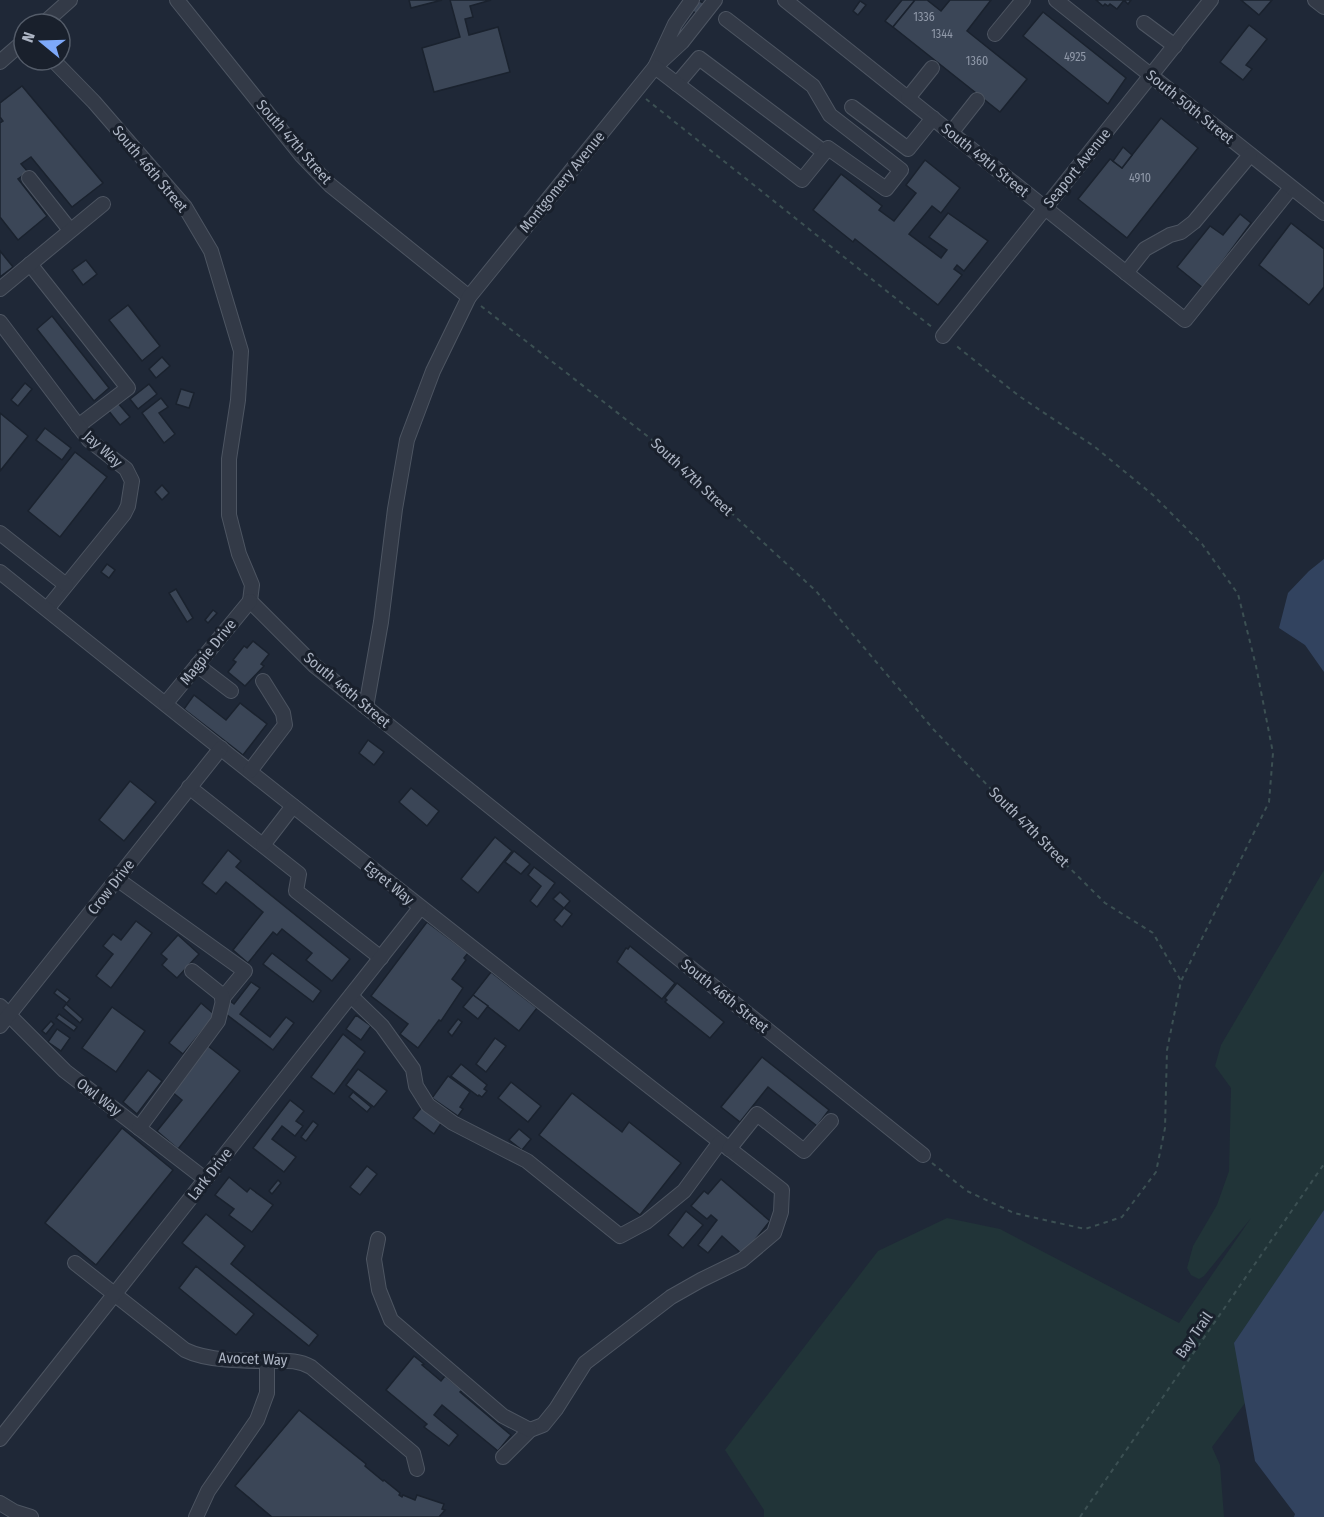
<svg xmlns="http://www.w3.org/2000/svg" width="1324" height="1517" viewBox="0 0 1324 1517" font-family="'Fira Sans Condensed',sans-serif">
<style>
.green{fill:#213438}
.water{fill:#32435f}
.building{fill:#3b4657;stroke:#1a222e;stroke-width:1.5}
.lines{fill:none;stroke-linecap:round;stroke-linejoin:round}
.minor-casing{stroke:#4d5562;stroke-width:16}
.path{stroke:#3c5053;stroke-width:2;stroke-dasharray:4.5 4.5;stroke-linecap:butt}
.minor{stroke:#333a47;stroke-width:14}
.labels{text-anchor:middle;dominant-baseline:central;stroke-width:6;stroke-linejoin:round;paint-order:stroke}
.number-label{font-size:12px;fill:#9099a9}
.street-label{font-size:15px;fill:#adb5c4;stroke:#19202c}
</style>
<rect width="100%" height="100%" fill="#1f2837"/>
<!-- green -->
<path class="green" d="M 1324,870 L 1324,1298 L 1212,1447 L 1220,1465 L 1224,1517 L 764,1517 L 764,1510 L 725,1450 L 878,1251 L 947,1218 L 1000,1229 L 1179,1323 L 1251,1218 L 1204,1276 L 1199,1279 L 1191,1275 L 1187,1268 L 1193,1246 L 1217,1205 L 1229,1171 L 1231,1088 L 1215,1066 L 1221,1045 Z"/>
<!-- water -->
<g class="water">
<path d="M 1324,559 L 1324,672 L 1305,645 L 1279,628 L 1288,593 L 1309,571 Z"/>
<path d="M 1324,1210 L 1324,1517 L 1294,1517 L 1295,1514 L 1255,1461 L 1234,1343 Z"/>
</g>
<!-- building -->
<g class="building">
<path d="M 409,0 L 442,0 L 411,8 Z"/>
<path d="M 450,0 L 491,0 L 470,6 L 473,17 L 465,19 L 469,35 L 498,27 L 510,72 L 434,92 L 422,48 L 460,37 Z"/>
<path d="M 697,0 L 706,4 L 698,15 L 690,9 Z"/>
<path d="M 902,0 L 915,0 L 893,27 L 885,21 Z"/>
<path d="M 915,0 L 927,0 L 941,11 L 950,0 L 991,0 L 967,31 L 1027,79 L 1000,112 L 893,27 Z"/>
<path d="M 1096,0 L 1131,0 L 1128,4 L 1124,0 L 1117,9 L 1110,4 L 1108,6 L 1105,4 L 1103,6 Z"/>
<path d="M 1241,0 L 1272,0 L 1259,15 Z"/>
<path d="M 860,1 L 866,5 L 858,15 L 853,11 Z"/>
<path d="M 1043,12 L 1126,78 L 1108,104 L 1023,36 Z"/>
<path d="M 1249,25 L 1267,39 L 1246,65 L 1252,69 L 1243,80 L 1220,62 Z"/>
<path d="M 22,86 L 103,183 L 72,207 L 31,157 L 21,164 L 28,172 L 18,179 L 47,216 L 18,240 L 0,217 L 0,123 L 3,121 L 0,117 L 0,103 Z"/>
<path d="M 1161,118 L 1198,148 L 1127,238 L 1078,199 L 1110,159 L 1122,168 Z"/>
<path d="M 1123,147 L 1132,155 L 1122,168 L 1113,161 Z"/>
<path d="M 925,160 L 960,188 L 941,213 L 932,206 L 909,234 L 941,258 L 947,250 L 929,237 L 948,213 L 988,241 L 964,271 L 957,265 L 954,269 L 962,275 L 938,305 L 855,239 L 853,242 L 813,210 L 841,174 L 882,206 L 879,210 L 894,221 L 916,193 L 906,185 Z"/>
<path d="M 1240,214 L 1251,223 L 1203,288 L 1177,267 L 1210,226 L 1223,235 Z"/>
<path d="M 1291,223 L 1324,249 L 1324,287 L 1309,305 L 1259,265 Z"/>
<path d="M 0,251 L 13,267 L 0,277 Z"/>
<path d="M 86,260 L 97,274 L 83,285 L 72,270 Z"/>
<path d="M 128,305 L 160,346 L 142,361 L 109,320 Z"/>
<path d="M 52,316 L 109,388 L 94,401 L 37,329 Z"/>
<path d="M 162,357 L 170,366 L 156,378 L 149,369 Z"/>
<path d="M 25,383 L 32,389 L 18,406 L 11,400 Z"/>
<path d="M 149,384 L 157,394 L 138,409 L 130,399 Z"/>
<path d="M 181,389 L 194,393 L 189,408 L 176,404 Z"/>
<path d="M 161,398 L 168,407 L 159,413 L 175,434 L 164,443 L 142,413 Z"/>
<path d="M 117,402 L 130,417 L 120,425 L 108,410 Z"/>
<path d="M 0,413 L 28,436 L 0,471 Z"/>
<path d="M 45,428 L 71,448 L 62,460 L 36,440 Z"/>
<path d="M 75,452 L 107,477 L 60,537 L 28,511 Z"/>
<path d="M 162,485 L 169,493 L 162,500 L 155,492 Z"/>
<path d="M 107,564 L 115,570 L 109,578 L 101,572 Z"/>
<path d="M 176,589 L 193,618 L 187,622 L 169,593 Z"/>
<path d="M 213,610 L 217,613 L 208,623 L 205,620 Z"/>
<path d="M 253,641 L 269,654 L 261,664 L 264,666 L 245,686 L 228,672 L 236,662 L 233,660 L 244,646 L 247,648 Z"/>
<path d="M 194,695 L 226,720 L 240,703 L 267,724 L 243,755 L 184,709 Z"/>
<path d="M 368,740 L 384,752 L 374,765 L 359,753 Z"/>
<path d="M 130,781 L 156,802 L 124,841 L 99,820 Z"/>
<path d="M 411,788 L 439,811 L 427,826 L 399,802 Z"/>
<path d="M 495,837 L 512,851 L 478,893 L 461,879 Z"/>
<path d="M 228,850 L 241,861 L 236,867 L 350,959 L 332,981 L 306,960 L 312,953 L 282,929 L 277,935 L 273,932 L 248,963 L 233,950 L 263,912 L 226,882 L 216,894 L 202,883 Z"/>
<path d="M 514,851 L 530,864 L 521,874 L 505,862 Z"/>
<path d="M 534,867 L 555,883 L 537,907 L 530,901 L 541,886 L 528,875 Z"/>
<path d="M 560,892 L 570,901 L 564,908 L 553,899 Z"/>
<path d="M 564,908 L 572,914 L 562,927 L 554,920 Z"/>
<path d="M 136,921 L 152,933 L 111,988 L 96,976 L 113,954 L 103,946 L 113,934 L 121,940 Z"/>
<path d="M 427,922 L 468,953 L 464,958 L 466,960 L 452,979 L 463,988 L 441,1021 L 439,1020 L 418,1048 L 400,1034 L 408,1024 L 371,996 Z"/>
<path d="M 178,935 L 199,954 L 177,978 L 162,965 L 167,959 L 161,954 Z"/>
<path d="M 630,946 L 675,983 L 662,999 L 617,962 L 626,948 L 628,949 Z"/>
<path d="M 272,953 L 321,991 L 313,1002 L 263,964 Z"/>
<path d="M 491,972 L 537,1008 L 519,1031 L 473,995 Z"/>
<path d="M 251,982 L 260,988 L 240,1014 L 270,1037 L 286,1017 L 294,1023 L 273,1050 L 222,1011 L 230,1001 L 234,1004 Z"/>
<path d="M 677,983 L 724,1022 L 710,1038 L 665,1002 L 667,1000 L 665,998 Z"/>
<path d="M 57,989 L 70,999 L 67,1003 L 54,993 Z"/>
<path d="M 473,995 L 488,1006 L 478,1019 L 463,1007 Z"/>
<path d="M 201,1003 L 215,1015 L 183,1054 L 169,1043 Z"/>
<path d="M 66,1004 L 83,1019 L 80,1023 L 63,1008 Z"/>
<path d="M 112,1007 L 145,1031 L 116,1072 L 82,1048 Z"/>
<path d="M 59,1014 L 77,1027 L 74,1031 L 56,1018 Z"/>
<path d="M 356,1015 L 371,1026 L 361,1040 L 346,1029 Z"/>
<path d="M 458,1019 L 462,1022 L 452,1036 L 448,1032 Z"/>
<path d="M 51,1021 L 54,1024 L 46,1034 L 42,1031 Z"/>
<path d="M 57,1029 L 70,1038 L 61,1051 L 48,1042 Z"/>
<path d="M 343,1034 L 365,1052 L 334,1094 L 311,1077 Z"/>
<path d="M 495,1038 L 506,1046 L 486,1072 L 476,1064 Z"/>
<path d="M 208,1046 L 240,1071 L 178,1149 L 157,1131 L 182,1100 L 171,1091 Z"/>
<path d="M 762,1057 L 829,1110 L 817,1126 L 768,1087 L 740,1122 L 721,1107 Z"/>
<path d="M 461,1064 L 487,1085 L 484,1089 L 487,1091 L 482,1097 L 479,1095 L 478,1096 L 451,1076 Z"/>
<path d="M 358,1069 L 387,1091 L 374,1107 L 346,1085 Z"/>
<path d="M 148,1070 L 162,1081 L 137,1114 L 123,1102 Z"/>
<path d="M 448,1076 L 470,1092 L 460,1107 L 463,1109 L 458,1116 L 432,1098 Z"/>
<path d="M 511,1082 L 541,1106 L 528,1122 L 498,1098 Z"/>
<path d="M 353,1092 L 371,1107 L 367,1112 L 349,1097 Z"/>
<path d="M 572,1093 L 622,1132 L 629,1122 L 681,1163 L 640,1215 L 539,1135 Z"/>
<path d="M 290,1100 L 304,1111 L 296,1121 L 303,1126 L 295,1136 L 282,1126 L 272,1139 L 296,1157 L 284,1172 L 253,1148 Z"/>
<path d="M 422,1107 L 442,1122 L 434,1134 L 413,1118 Z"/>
<path d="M 313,1121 L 318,1125 L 306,1141 L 301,1137 Z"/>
<path d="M 122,1128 L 173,1170 L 96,1265 L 45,1223 Z"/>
<path d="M 519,1129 L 531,1139 L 522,1150 L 509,1140 Z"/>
<path d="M 367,1166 L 377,1174 L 360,1195 L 350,1187 Z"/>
<path d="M 229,1177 L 247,1192 L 250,1188 L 273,1205 L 252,1232 L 229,1215 L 234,1209 L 215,1195 Z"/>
<path d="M 721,1179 L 770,1221 L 743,1255 L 722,1236 L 708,1253 L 698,1245 L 717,1220 L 711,1215 L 707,1219 L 691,1206 L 704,1191 L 708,1194 Z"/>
<path d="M 278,1180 L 281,1183 L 272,1194 L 269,1191 Z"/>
<path d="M 686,1211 L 703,1225 L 683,1248 L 668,1235 Z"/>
<path d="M 206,1214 L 245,1246 L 231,1264 L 318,1335 L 309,1346 L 182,1243 Z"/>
<path d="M 196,1266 L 254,1314 L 236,1335 L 179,1288 Z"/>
<path d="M 414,1356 L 424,1364 L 422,1365 L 441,1381 L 445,1376 L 462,1390 L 460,1392 L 511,1435 L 498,1451 L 442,1405 L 434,1415 L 458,1435 L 449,1446 L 424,1427 L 427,1424 L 386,1390 Z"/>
<path d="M 299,1410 L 366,1464 L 365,1466 L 383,1481 L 384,1480 L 400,1493 L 399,1495 L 402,1497 L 403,1495 L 415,1500 L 417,1495 L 444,1504 L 442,1509 L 445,1510 L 439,1517 L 272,1517 L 235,1486 Z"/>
</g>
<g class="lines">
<!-- minor casing -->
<g class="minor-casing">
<g id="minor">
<path d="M 177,0 L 302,156 L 330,185 L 469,297"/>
<path d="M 692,0 L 675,24 L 655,67 L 682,42 L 715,0"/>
<path d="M 785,0 L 1185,320 L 1291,188"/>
<path d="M 1056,0 L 1324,213"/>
<path d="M 1315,0 L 1324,7"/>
<path d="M 1144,23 L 1175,46"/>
<path d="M 43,24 L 70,0"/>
<path d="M 995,34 L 1023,0"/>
<path d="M 53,60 L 94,102 L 185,207 L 211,251 L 241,351 L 238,400 L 229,459 L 229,515 L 239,554 L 252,585 L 250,601"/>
<path d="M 0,62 L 24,41"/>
<path d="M 677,84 L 699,58 L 824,152"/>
<path d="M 908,98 L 932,68"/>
<path d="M 852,107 L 908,149 L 933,118"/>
<path d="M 951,133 L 977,100"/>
<path d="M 29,178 L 70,230"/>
<path d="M 30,264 L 128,388 L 78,426"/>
<path d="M 1126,273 L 1145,249 L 1170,235 L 1181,232 L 1194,222 L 1250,155"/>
<path d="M 0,289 L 103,204"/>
<path d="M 0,322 L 89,440 L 126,469 L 132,481 L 128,506 L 124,514 L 47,609"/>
<path d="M 943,336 L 1211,0"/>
<path d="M 0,533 L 66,585"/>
<path d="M 0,572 C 259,780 520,986 782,1190 L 781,1212 L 774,1233 L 742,1260 L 701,1280 L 671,1297 L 585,1363 L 556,1409 L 543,1425 L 530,1430 L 503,1457"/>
<path d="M 250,601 L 315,666 L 923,1155"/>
<path d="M 197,665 L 231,691"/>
<path d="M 166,703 L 250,601"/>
<path d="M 366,707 L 381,622 L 395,509 L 407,440 L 433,371 L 469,297 L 655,67 L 802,180 L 828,148 L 886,189 L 901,170 L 830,115 L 813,86 L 726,19"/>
<path d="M 250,771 L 285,725 L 283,713 L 263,681"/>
<path d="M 189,787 L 299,874 L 296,891 L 381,958"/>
<path d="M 263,845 L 293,806"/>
<path d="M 117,879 L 245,971 L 222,999"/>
<path d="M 351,996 L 382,1026 L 413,1069 L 416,1086 L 428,1105 L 453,1123 L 527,1161 L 620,1236 L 646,1222 L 684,1191 L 720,1142"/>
<path d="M 0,1006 L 65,1071 L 205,1179"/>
<path d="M 0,1026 L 221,748"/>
<path d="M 139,1128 L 218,1021 L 223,1001 L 222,995 L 192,971"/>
<path d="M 729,1149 L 757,1114 L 804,1151 L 831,1121"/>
<path d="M 378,1239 L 374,1259 L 379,1290 L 391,1320 L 503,1416 L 530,1430"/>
<path d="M 75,1263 L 185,1350 C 207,1361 244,1361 269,1361 C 284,1361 297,1359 311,1367 L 413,1453 L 417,1469"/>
<path d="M 0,1439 L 420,908"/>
<path d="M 0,1503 L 15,1512 L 31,1517"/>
<path d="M 196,1517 L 208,1491 L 257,1420 L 267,1393 L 267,1361"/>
</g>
</g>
<!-- path -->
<g class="path">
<path d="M 646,99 L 933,328"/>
<path d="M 481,306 L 651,439 L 816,591 L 934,730 L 1024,823 L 1105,903 L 1153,933 L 1181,981"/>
<path d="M 932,1163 L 967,1191 L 1014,1213 L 1085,1229 L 1122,1217 L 1156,1172 L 1165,1128 L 1167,1050 L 1181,981 L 1269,802 L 1273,753 L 1256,666 L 1238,594 L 1202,544 L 1153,495 L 1095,447 L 1019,396 L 954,344"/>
<path d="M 1080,1517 L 1324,1164"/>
</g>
<!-- minor -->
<use href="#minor" class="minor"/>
</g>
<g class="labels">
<!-- number labels -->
<g class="number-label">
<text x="924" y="17">1336</text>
<text x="942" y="34">1344</text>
<text x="1075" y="57">4925</text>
<text x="977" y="61">1360</text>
<text x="1140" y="178">4910</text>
</g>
<!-- street labels -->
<g class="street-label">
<text transform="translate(1190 107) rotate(39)">South 50th Street</text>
<text transform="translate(294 142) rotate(49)">South 47th Street</text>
<text transform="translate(985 160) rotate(39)">South 49th Street</text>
<text transform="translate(1077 168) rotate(-51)">Seaport Avenue</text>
<text transform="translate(150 169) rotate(50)">South 46th Street</text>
<text transform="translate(562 182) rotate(-51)">Montgomery Avenue</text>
<text transform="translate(103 449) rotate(42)">Jay Way</text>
<text transform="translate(692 477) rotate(43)">South 47th Street</text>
<text transform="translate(208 652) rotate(-51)">Magpie Drive</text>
<text transform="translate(347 690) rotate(40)">South 46th Street</text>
<text transform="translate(1029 827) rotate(45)">South 47th Street</text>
<text transform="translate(389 883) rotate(39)">Egret Way</text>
<text transform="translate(111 887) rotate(-52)">Crow Drive</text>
<text transform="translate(725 996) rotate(39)">South 46th Street</text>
<text transform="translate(99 1097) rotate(37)">Owl Way</text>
<text transform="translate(210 1174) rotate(-52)">Lark Drive</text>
<text transform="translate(1194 1335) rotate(-55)">Bay Trail</text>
<text transform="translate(253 1359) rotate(2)">Avocet Way</text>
</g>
</g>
<!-- north arrow -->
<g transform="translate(42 42) rotate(289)"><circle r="28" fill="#19202c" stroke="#545c69" stroke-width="1.5"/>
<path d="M0-4.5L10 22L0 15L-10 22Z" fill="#7da8f9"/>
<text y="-9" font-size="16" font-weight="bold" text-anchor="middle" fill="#adb5c4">N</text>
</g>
</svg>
